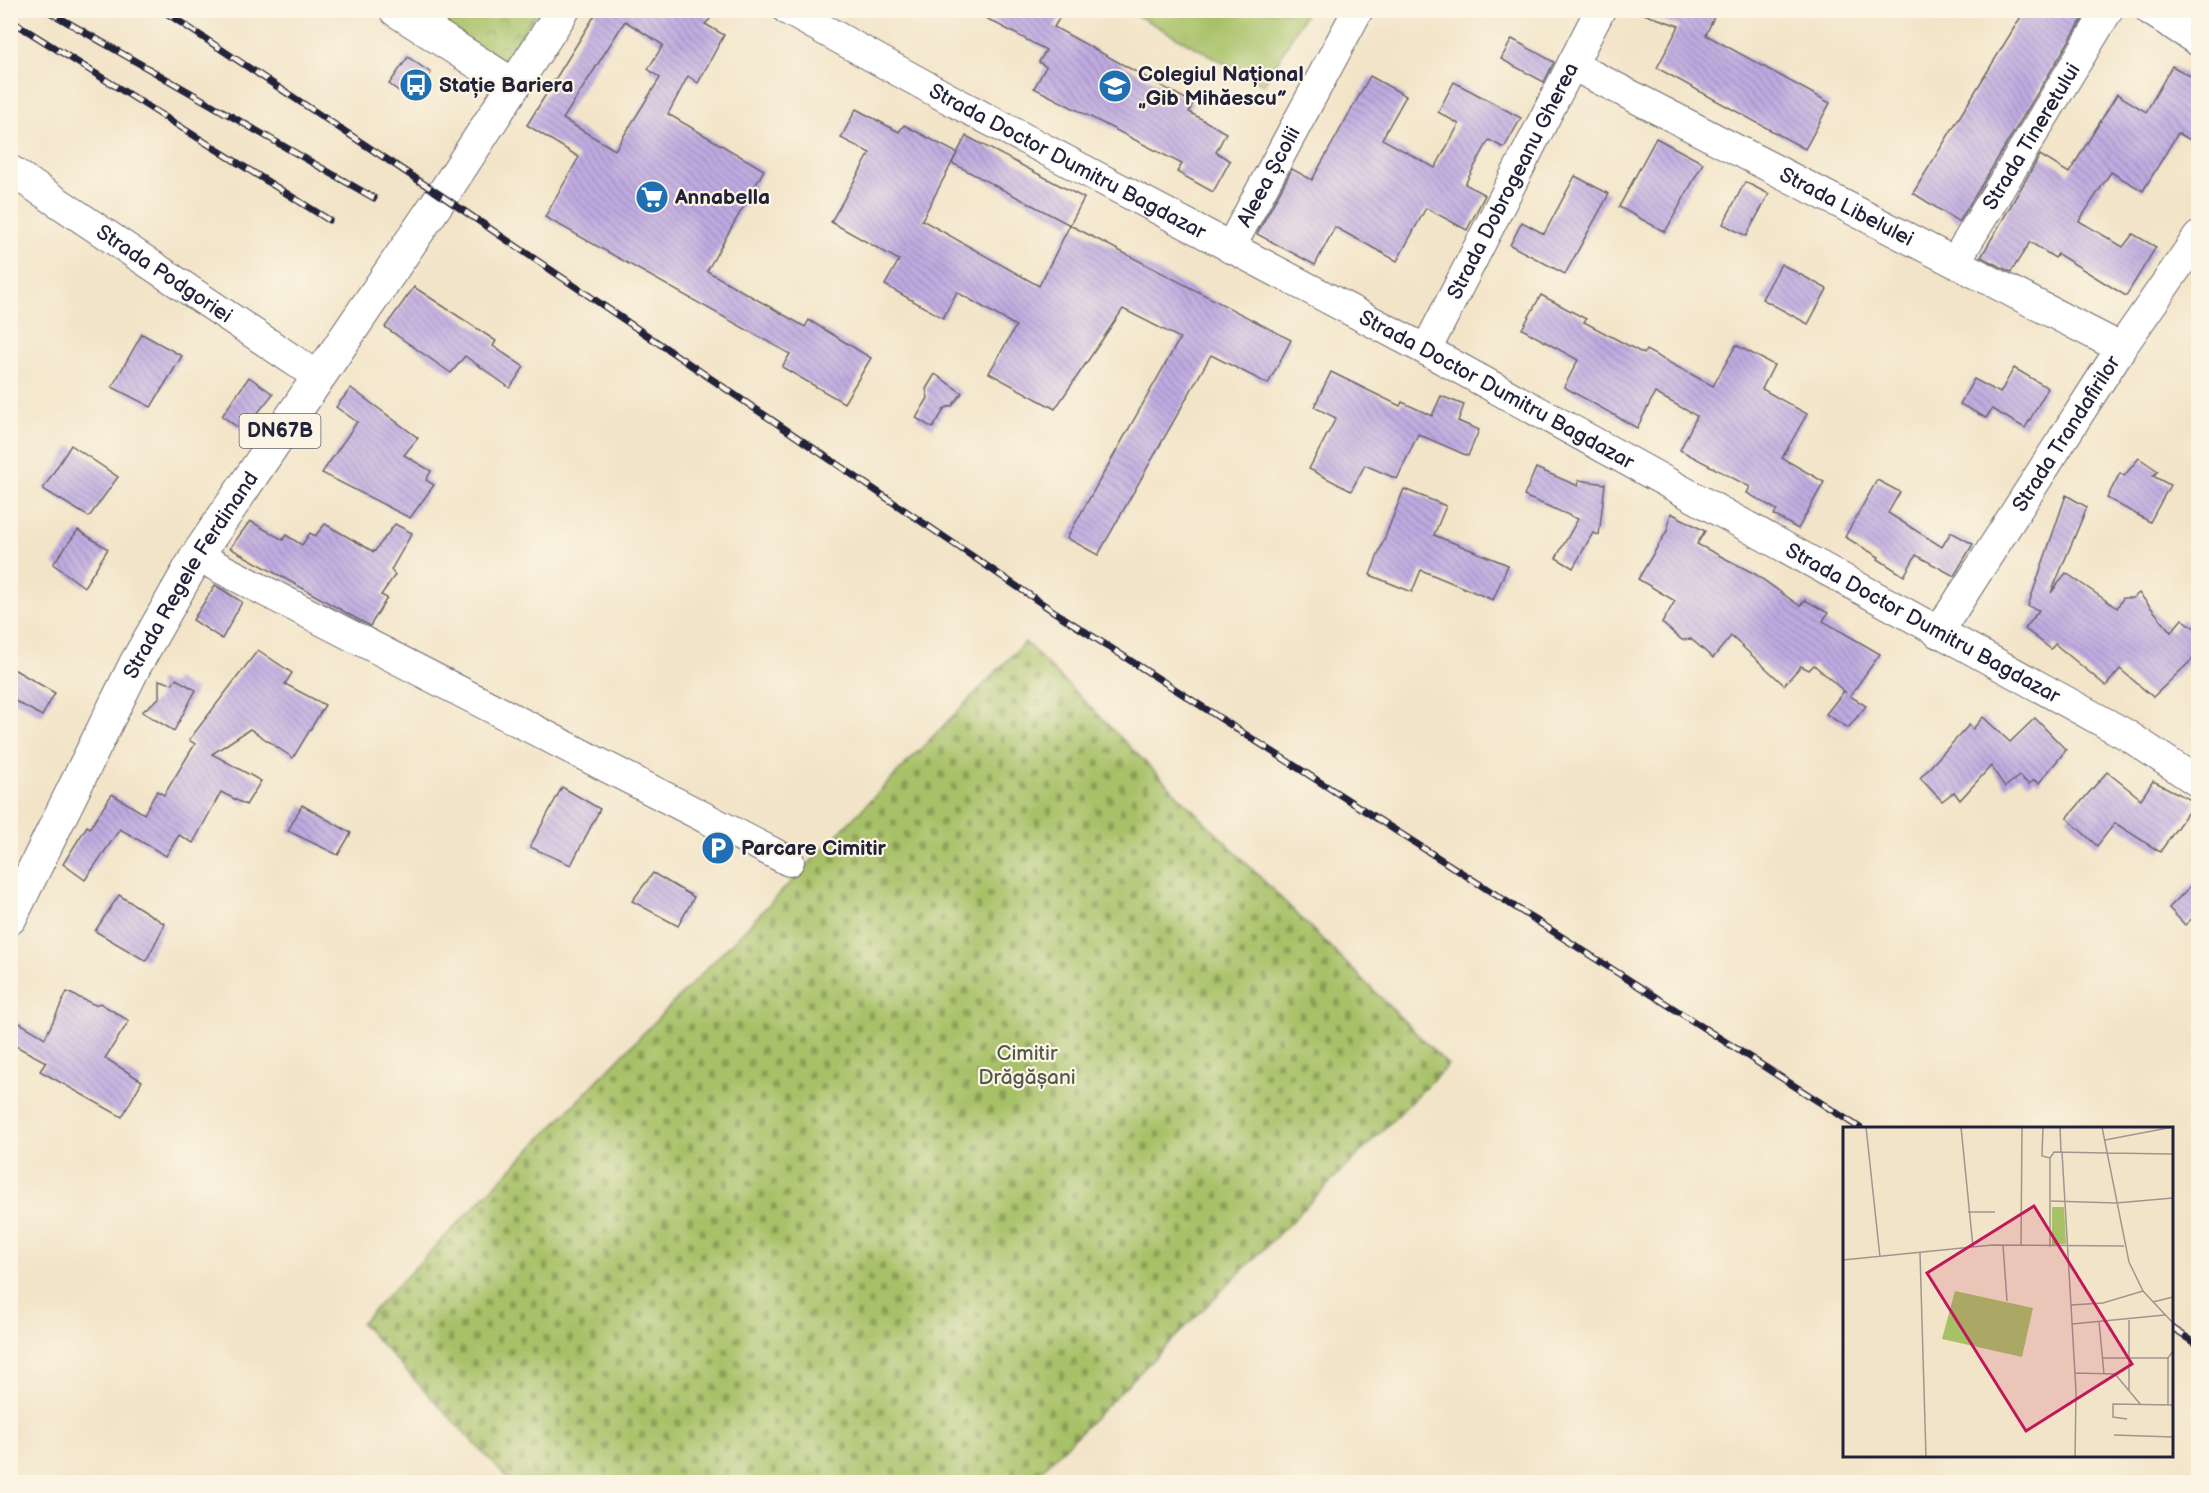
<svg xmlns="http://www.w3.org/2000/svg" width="2209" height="1493" viewBox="0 0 2209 1493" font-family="'Balsamiq Sans',sans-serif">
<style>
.cemetery{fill:url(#cemetery-stones);stroke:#647251;stroke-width:1.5}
.park{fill:url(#park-crowns);stroke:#647251;stroke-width:1.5}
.pitch{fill:#a7c167;stroke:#647251;stroke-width:1.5}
.building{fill:url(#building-back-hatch);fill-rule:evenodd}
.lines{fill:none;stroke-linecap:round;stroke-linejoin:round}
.minor-casing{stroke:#6b666c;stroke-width:32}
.tertiary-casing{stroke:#6b666c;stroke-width:35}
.primary-casing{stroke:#6b666c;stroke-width:35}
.minor{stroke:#fff;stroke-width:30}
.tertiary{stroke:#fff;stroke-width:33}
.primary{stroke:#fff;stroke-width:33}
.rail-casing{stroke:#22223b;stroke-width:7}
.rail{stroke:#fcf5e5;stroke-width:4.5;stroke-dasharray:14;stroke-linecap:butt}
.labels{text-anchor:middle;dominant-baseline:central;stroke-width:4.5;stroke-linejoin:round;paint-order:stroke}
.shield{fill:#fcf5e5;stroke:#63616e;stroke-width:1.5}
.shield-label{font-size:20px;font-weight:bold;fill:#22223b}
.poi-label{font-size:21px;font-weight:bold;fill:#22223b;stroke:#fcf5e5;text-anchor:start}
.street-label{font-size:21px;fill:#22223b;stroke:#fcf5e5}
.park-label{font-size:21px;fill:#515a4a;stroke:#fcf5e5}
.inset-road{fill:none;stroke:#9f9690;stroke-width:1.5}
.view{fill:#c2185b;fill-opacity:0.15;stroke:#c2185b;stroke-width:3}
.inset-edge{fill:none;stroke:#22223b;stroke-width:3}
</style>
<defs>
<pattern id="cemetery-stones" width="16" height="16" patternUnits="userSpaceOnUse" patternTransform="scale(1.5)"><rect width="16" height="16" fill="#a7c167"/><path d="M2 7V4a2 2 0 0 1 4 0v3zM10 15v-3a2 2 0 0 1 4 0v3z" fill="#889c56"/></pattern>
<pattern id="park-crowns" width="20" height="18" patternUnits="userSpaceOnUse" patternTransform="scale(1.5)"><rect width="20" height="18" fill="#a7c167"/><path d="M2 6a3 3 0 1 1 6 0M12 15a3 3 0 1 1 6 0" fill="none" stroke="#889c56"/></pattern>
<pattern id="building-back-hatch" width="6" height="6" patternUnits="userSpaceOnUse" patternTransform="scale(1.5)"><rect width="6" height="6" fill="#bfabe1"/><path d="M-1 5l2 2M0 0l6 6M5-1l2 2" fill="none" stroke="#9b8bb8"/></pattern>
</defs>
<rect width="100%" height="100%" fill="#fcf5e5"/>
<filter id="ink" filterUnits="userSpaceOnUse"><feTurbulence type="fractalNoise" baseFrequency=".0167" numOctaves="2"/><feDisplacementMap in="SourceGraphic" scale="12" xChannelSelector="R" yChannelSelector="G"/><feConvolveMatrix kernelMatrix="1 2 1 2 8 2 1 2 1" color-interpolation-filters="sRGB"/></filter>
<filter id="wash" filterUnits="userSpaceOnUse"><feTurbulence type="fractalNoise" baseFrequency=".008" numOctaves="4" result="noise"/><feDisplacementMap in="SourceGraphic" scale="24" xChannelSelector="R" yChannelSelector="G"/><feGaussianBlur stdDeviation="1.35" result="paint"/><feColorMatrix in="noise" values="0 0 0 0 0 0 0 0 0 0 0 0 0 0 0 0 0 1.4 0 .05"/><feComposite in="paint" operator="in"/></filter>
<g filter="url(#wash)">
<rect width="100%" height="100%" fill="#f2e4c8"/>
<!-- cemetery -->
<path class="cemetery" d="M 1025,642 L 1448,1065 L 1030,1482 L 511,1482 L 361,1323 Z"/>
<!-- park -->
<path class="park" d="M 421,11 L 538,11 L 502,63 Z"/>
<!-- pitch -->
<path class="pitch" d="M 1129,11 L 1307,11 L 1264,85 Z"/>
<g id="blocks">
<!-- building -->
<g class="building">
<path d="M 598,10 L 697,10 L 710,19 L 705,24 L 724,35 L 698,83 L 688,76 L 668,114 L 764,170 L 707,271 L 805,327 L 809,320 L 871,358 L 844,403 L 782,367 L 790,354 L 545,217 L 579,157 L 527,125 ZM 625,21 L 663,45 L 648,69 L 660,78 L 615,150 L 563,119 Z"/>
<path d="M 971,10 L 1064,10 L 1054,27 L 1193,103 L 1189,112 L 1226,133 L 1216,152 L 1230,161 L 1213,192 L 1177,172 L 1182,164 L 1034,88 L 1046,67 L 1039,62 L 1046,50 Z"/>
<path d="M 1645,10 L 1717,10 L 1706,35 L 1830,103 L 1805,149 L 1657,68 L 1679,26 L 1644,14 Z"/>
<path d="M 2025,10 L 2088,10 L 1959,222 L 1913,193 Z"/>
<path d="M 1512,39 L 1554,62 L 1544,82 L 1501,59 Z"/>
<path d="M 408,57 L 431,73 L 413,101 L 389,84 Z"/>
<path d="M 2172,66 L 2199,81 L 2199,145 L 2178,133 L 2143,191 L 2111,172 L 2079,221 L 2123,247 L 2133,234 L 2156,247 L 2126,296 L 2058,254 L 2055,258 L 2030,242 L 2011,272 L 1981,257 L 2040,155 L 2069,173 L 2117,94 L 2146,112 Z"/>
<path d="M 1370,76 L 1406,96 L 1382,139 L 1435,168 L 1459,124 L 1438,112 L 1454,82 L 1521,118 L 1504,148 L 1489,140 L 1465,184 L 1485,195 L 1467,230 L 1426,208 L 1397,261 L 1335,227 L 1315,265 L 1257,234 L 1292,169 L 1312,180 Z"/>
<path d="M 856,109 L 899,132 L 904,125 L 957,153 L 922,220 L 1039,286 L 1070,225 L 1291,340 L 1268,384 L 1211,355 L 1098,555 L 1067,538 L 1180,338 L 1123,309 L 1055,409 L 989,373 L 1016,326 L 957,292 L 943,318 L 885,285 L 899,260 L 831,222 L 870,153 L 841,138 Z"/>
<path d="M 966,136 L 1084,198 L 1070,225 L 952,163 Z"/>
<path d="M 1656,138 L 1703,163 L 1665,232 L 1619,207 Z"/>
<path d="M 1575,176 L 1609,194 L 1565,274 L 1510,245 L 1522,222 L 1544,234 Z"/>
<path d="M 1745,182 L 1769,194 L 1746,236 L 1723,224 Z"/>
<path d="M 1781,264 L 1827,289 L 1808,324 L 1762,299 Z"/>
<path d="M 414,287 L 496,341 L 493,346 L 524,367 L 510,388 L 465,356 L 451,373 L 385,327 Z"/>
<path d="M 1541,295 L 1586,319 L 1584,322 L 1644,354 L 1646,350 L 1713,386 L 1736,345 L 1774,365 L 1762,389 L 1807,414 L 1782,458 L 1824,482 L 1798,529 L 1774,515 L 1777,510 L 1747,493 L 1750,487 L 1680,450 L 1697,416 L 1655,393 L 1637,428 L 1564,387 L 1578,360 L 1522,329 Z"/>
<path d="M 142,334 L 182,356 L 151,407 L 112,387 Z"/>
<path d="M 2014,368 L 2048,388 L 2025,428 L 1992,409 L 1986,418 L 1960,404 L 1974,379 L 2000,393 Z"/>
<path d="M 1331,372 L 1400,406 L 1402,402 L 1432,416 L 1441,396 L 1464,405 L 1458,421 L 1479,430 L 1468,456 L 1418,434 L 1397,479 L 1365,465 L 1351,491 L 1309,469 L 1336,418 L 1314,407 Z"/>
<path d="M 935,374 L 962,393 L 952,406 L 945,408 L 933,428 L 916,418 L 928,398 L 926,389 Z"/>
<path d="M 249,377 L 273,394 L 243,431 L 222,416 Z"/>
<path d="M 351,388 L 418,438 L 404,455 L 431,471 L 426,480 L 434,485 L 410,518 L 322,473 L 357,422 L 336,407 Z"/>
<path d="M 71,445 L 118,477 L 89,517 L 43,489 Z"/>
<path d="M 2139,458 L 2158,471 L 2153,476 L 2170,485 L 2150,522 L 2107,498 L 2120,473 L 2124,476 Z"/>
<path d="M 1536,468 L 1578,486 L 1579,480 L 1605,484 L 1599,535 L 1593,533 L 1573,568 L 1556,558 L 1578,519 L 1524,496 Z"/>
<path d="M 1877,480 L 1900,492 L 1888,513 L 1942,547 L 1951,532 L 1973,544 L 1954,576 L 1916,555 L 1904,576 L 1878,559 L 1879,557 L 1845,537 Z"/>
<path d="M 1404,489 L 1446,506 L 1434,535 L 1508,565 L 1493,600 L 1421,570 L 1412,592 L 1370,575 Z"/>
<path d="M 2066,495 L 2087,507 L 2051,593 L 2066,573 L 2117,608 L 2123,598 L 2133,598 L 2139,593 L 2171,632 L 2182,619 L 2199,631 L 2199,653 L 2153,697 L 2120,669 L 2106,686 L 2055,644 L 2051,649 L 2025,629 L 2039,610 L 2028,606 Z"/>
<path d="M 1671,513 L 1705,531 L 1697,544 L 1755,574 L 1800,606 L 1805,600 L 1828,613 L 1823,621 L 1880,654 L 1850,696 L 1866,706 L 1848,728 L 1826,714 L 1844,691 L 1846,693 L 1814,665 L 1809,670 L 1801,666 L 1784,685 L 1731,636 L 1713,658 L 1691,639 L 1682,640 L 1662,623 L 1675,601 L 1638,579 L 1667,531 Z"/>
<path d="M 250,521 L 283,540 L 286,535 L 302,545 L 310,533 L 315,536 L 325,524 L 374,552 L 395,524 L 412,533 L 391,570 L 395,575 L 381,595 L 387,598 L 370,626 L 230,548 Z"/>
<path d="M 78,530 L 108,549 L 84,587 L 53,564 Z"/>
<path d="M 215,585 L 242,602 L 222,639 L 193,620 Z"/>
<path d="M 258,650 L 292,673 L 285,684 L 325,705 L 293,758 L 250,729 L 212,754 L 261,781 L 246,805 L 221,792 L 193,843 L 179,835 L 166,856 L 120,829 L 85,880 L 63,864 L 87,826 L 90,828 L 112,794 L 144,814 L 157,791 L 164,795 L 195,744 L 189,740 Z"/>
<path d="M 10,667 L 55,693 L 42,716 L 10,698 Z"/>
<path d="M 176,679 L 196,690 L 174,731 L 142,712 L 159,698 L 159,680 L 172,684 Z"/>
<path d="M 1983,717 L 2010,742 L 2035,718 L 2066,750 L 2039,783 L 2034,780 L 2029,784 L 2019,776 L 2005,787 L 1991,766 L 1960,800 L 1954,792 L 1942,801 L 1920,778 L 1969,725 L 1973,729 Z"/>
<path d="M 2107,772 L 2141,799 L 2153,781 L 2195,802 L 2160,852 L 2115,823 L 2097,846 L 2067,818 Z"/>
<path d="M 562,787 L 600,809 L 571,865 L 530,847 Z"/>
<path d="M 302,805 L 351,833 L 338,855 L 288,831 Z"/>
<path d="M 653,873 L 694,897 L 678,926 L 632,901 Z"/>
<path d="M 2199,877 L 2199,912 L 2185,925 L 2169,908 Z"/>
<path d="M 119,895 L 165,924 L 146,961 L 95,931 Z"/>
<path d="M 67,992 L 95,1005 L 100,1003 L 129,1021 L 105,1058 L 142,1081 L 122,1117 L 40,1071 L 46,1062 L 10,1043 L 10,1017 L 45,1038 Z"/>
</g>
</g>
</g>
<g filter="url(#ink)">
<use href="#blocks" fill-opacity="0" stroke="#6b666c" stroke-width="1.5"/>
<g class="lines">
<!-- minor casing -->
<g class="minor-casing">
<g id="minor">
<path id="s1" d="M 788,10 L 953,101 L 1426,350 L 2127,735 L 2198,782"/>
<path d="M 2150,10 L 2198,41"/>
<path id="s2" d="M 1572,65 L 2121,348"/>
<path id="s3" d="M 10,170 L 317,376"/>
<path id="s4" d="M 1230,248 L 1358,10"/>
<path id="s5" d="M 1955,262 L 2108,10"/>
<path id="s6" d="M 1426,350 L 1600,10"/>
<path d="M 197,556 L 789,861"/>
<path id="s7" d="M 1938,633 L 2121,348 L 2198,237"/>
</g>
</g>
<!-- tertiary casing -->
<g class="tertiary-casing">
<path id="tertiary" d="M 396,10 L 513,85"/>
</g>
<!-- primary casing -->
<g class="primary-casing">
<g id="primary">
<path id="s8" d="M 10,918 L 135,665 L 197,556 L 442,196 L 563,10"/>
</g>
</g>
<!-- minor -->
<use href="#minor" class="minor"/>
<!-- tertiary -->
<use href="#tertiary" class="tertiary"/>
<!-- primary -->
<use href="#primary" class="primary"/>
<!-- rail casing -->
<g class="rail-casing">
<g id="rail">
<path d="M 46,10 L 374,198"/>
<path d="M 162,10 L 442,196 L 1053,611 L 1860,1128"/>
<path d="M 10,20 L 329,220"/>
<path d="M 2172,1328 L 2198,1345"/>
</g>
</g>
<!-- rail -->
<use href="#rail" class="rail"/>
</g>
</g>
<!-- icons -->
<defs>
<g id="bus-disc" transform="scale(1.725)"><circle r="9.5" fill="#1f6fb2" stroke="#fcf5e5"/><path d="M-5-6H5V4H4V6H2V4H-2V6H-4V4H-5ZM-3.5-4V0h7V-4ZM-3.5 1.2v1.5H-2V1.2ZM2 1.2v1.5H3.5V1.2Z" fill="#fff"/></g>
<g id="school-disc" transform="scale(1.725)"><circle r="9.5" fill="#1f6fb2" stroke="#fcf5e5"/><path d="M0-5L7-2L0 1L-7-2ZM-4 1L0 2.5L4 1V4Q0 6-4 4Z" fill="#fff"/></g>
<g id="supermarket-disc" transform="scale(1.725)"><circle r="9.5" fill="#1f6fb2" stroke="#fcf5e5"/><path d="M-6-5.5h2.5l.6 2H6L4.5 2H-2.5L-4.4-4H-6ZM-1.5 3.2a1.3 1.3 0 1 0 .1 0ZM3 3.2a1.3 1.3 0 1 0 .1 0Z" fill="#fff"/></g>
<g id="parking-disc" transform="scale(1.725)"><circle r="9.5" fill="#1f6fb2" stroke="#fcf5e5"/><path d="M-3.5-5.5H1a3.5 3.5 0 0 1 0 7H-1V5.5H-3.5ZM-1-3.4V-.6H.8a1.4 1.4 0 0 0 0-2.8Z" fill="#fff"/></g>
</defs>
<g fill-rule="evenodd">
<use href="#bus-disc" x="416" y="85"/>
<use href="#school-disc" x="1115" y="86"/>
<use href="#supermarket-disc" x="652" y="197"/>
<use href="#parking-disc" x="718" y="848"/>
</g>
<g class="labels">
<!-- shield labels -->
<rect class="shield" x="239.5" y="414" width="81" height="34" rx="4.5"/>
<g class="shield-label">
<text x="280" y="431">DN67B</text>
</g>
<!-- poi labels -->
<g class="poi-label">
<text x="1138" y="74">Colegiul Național<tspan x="1138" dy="24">„Gib Mihăescu”</tspan></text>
<text x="439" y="85">Stație Bariera</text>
<text x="675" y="197">Annabella</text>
<text x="741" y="848">Parcare Cimitir</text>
</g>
<!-- street labels -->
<g class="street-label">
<text stroke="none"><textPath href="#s5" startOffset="147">Strada Tineretului</textPath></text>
<text stroke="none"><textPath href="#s1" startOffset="318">Strada Doctor Dumitru Bagdazar</textPath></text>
<text stroke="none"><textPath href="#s4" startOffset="81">Aleea Școlii</textPath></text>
<text stroke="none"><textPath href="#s6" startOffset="190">Strada Dobrogeanu Gherea</textPath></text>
<text stroke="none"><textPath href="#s2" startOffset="309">Strada Libelulei</textPath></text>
<text stroke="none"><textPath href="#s3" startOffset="186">Strada Podgoriei</textPath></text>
<text stroke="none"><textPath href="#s1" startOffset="804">Strada Doctor Dumitru Bagdazar</textPath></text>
<text stroke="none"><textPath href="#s7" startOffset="237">Strada Trandafirilor</textPath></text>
<text stroke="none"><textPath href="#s8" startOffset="388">Strada Regele Ferdinand</textPath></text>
<text stroke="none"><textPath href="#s1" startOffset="1290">Strada Doctor Dumitru Bagdazar</textPath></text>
</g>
<!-- park labels -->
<g class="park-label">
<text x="1027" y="1053">Cimitir<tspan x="1027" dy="24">Drăgășani</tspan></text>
</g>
</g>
<!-- overview -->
<g transform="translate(1843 1127)">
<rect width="330" height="330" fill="#f2e4c8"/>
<path d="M 112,164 L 190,181 L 179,230 L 99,212 Z" fill="#a7c167"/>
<path d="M 209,80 L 221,80 L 223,117 L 209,118 Z" fill="#a7c167"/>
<path class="inset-road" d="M 23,0 L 37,130M 118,0 L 130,120M 200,0 L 199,29 L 207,31M 217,0 L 218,25M 259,0 L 286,135 L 300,164 L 330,196M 262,13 L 330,0M 219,25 L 233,264 L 232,330M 264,26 L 330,27M 207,31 L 207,120M 207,31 L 211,25 L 264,26M 208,74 L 273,76M 273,76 L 330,71M 125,85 L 152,85M 160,118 L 164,174M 178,119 L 179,0M 77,126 L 83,330M 0,133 L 149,118 L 281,119M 310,175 L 330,170M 228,178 L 260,176 L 300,164M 286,193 L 286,264M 256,195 L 261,247M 229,197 L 322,188M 259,231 L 325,231 L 330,224M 325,231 L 325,277M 232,246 L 272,247 L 298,278M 284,292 L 270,290 L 270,277 L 330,278M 271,308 L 330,310"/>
<path class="view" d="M 191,79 L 289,237 L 183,304 L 84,146 Z"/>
<rect width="330" height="330" class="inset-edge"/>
</g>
<!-- margin -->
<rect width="2209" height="1493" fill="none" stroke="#fcf5e5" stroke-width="36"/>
</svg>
